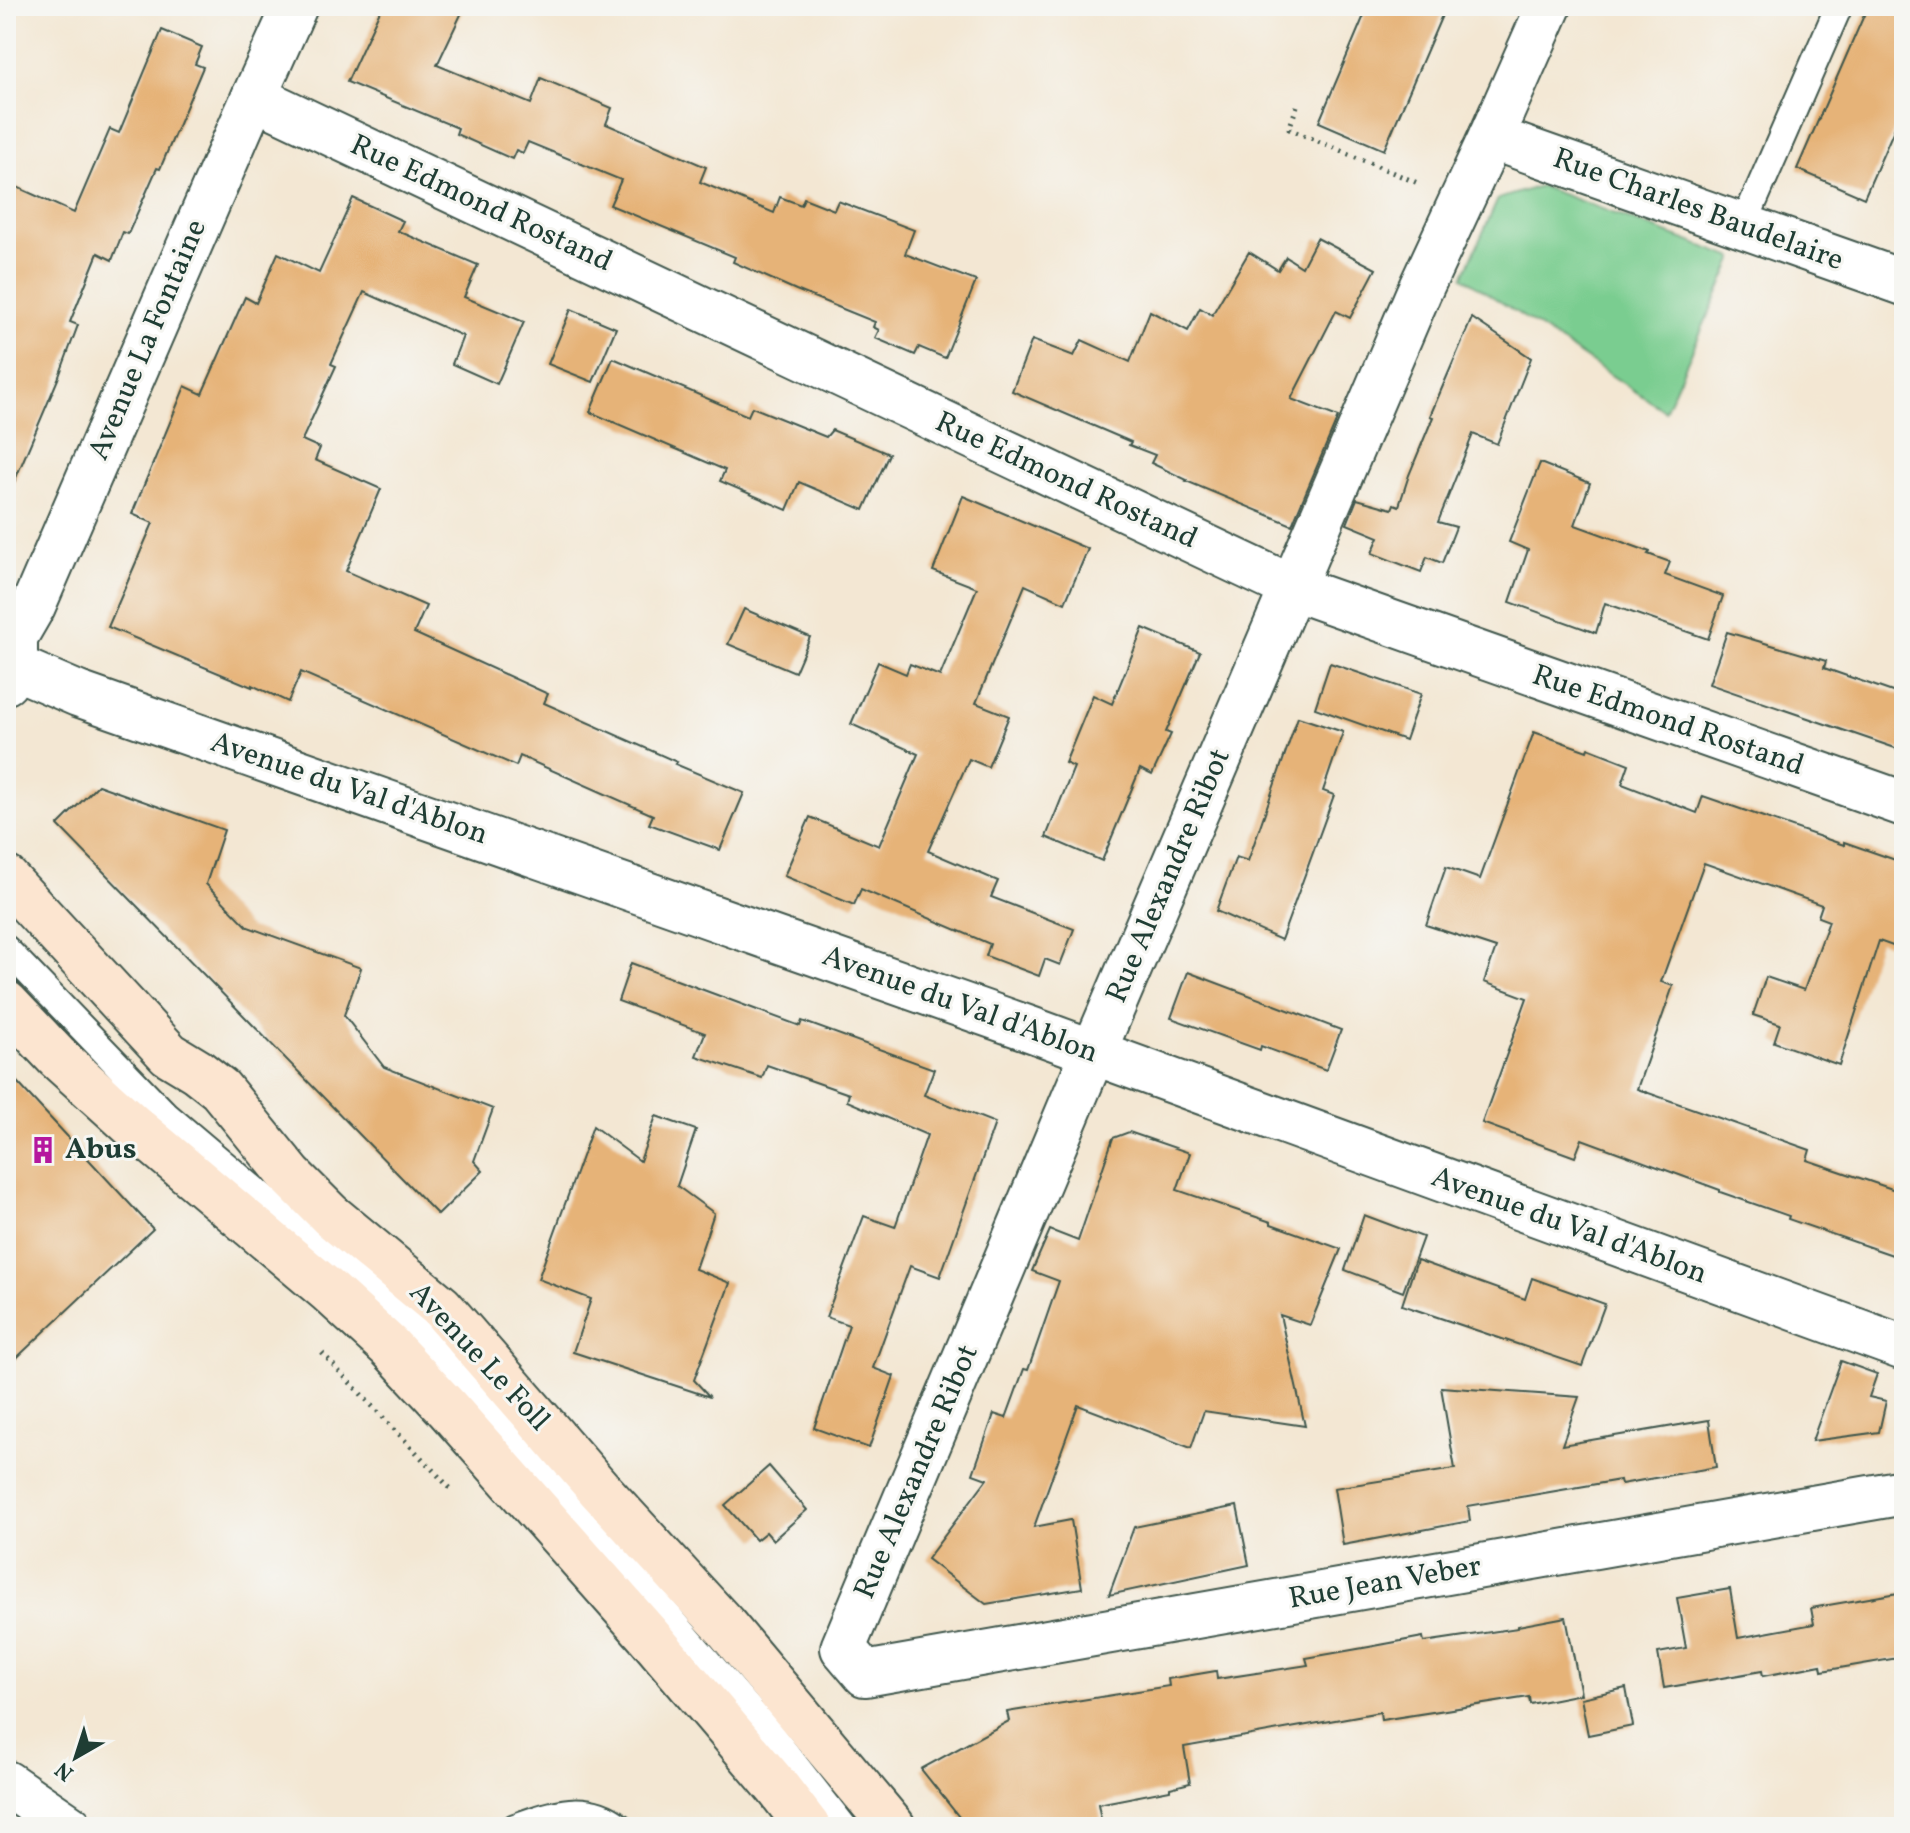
<svg xmlns="http://www.w3.org/2000/svg" width="1910" height="1833" viewBox="0 0 1910 1833" font-family="Vollkorn,serif">
<style>
.green{fill:#7acd90;stroke:#4c8562;stroke-width:2}
.building{fill:#e6b378}
.lines{fill:none;stroke-linecap:round;stroke-linejoin:round}
.lane-casing{stroke:#3f564c;stroke-width:30}
.street-casing{stroke:#3f564c;stroke-width:48}
.secondary-casing{stroke:#3f564c;stroke-width:48}
.path{stroke:#3f564c;stroke-width:5;stroke-dasharray:2 6;stroke-linecap:butt}
.lane{stroke:#fff;stroke-width:26}
.street{stroke:#fff;stroke-width:44}
.secondary{stroke:#fce5d0;stroke-width:44}
.labels{text-anchor:middle;dominant-baseline:central;stroke-width:6;stroke-linejoin:round;paint-order:stroke}
.street-label{font-size:30px;fill:#1f3d34;stroke:#f6f6f2}
.poi-label{font-size:30px;font-weight:bold;fill:#1f3d34;stroke:#f6f6f2;text-anchor:start}
</style>
<rect width="100%" height="100%" fill="#f6f6f2"/>
<filter id="ink" filterUnits="userSpaceOnUse"><feTurbulence type="fractalNoise" baseFrequency=".0125" numOctaves="2"/><feDisplacementMap in="SourceGraphic" scale="16" xChannelSelector="R" yChannelSelector="G"/><feConvolveMatrix kernelMatrix="1 2 1 2 8 2 1 2 1" color-interpolation-filters="sRGB"/></filter>
<filter id="wash" filterUnits="userSpaceOnUse"><feTurbulence type="fractalNoise" baseFrequency=".006" numOctaves="4" result="noise"/><feDisplacementMap in="SourceGraphic" scale="32" xChannelSelector="R" yChannelSelector="G"/><feGaussianBlur stdDeviation="1.8" result="paint"/><feColorMatrix in="noise" values="0 0 0 0 0 0 0 0 0 0 0 0 0 0 0 0 0 1.4 0 .05"/><feComposite in="paint" operator="in"/></filter>
<g filter="url(#wash)">
<rect width="100%" height="100%" fill="#f3e7d3"/>
<!-- green -->
<path class="green" d="M 1540,186 L 1734,258 L 1665,411 L 1463,277 L 1498,199 Z"/>
<g id="blocks">
<!-- building -->
<g class="building">
<path d="M 382,6 L 465,6 L 437,65 L 531,104 L 541,78 L 612,108 L 606,124 L 706,167 L 700,182 L 774,213 L 780,197 L 801,205 L 804,198 L 834,210 L 838,201 L 914,230 L 905,254 L 976,281 L 945,358 L 919,347 L 915,355 L 875,338 L 879,330 L 873,327 L 875,322 L 796,290 L 733,262 L 735,257 L 610,205 L 621,180 L 528,142 L 523,153 L 516,150 L 512,159 L 456,134 L 458,128 L 347,82 Z"/>
<path d="M 1368,6 L 1446,6 L 1384,150 L 1319,122 Z"/>
<path d="M 1868,6 L 1904,6 L 1904,107 L 1864,198 L 1797,169 Z"/>
<path d="M 162,30 L 202,47 L 195,64 L 203,67 L 160,169 L 157,168 L 128,234 L 123,232 L 112,260 L 98,253 L 70,322 L 78,325 L 58,379 L 6,501 L 6,182 L 74,213 L 110,129 L 119,133 Z"/>
<path d="M 353,198 L 403,221 L 398,231 L 478,265 L 464,297 L 524,322 L 497,384 L 452,364 L 463,336 L 364,292 L 331,364 L 336,366 L 302,440 L 320,448 L 315,460 L 381,489 L 346,571 L 426,606 L 414,633 L 548,694 L 544,703 L 677,762 L 675,764 L 744,793 L 720,850 L 649,824 L 653,815 L 520,756 L 516,766 L 301,672 L 288,702 L 252,685 L 252,687 L 108,627 L 153,523 L 132,514 L 185,386 L 202,394 L 245,297 L 256,303 L 278,253 L 319,273 Z"/>
<path d="M 1317,238 L 1376,269 L 1350,318 L 1336,311 L 1291,399 L 1338,417 L 1292,525 L 1186,481 L 1187,480 L 1151,463 L 1155,455 L 1129,445 L 1131,442 L 1012,391 L 1032,340 L 1074,356 L 1082,340 L 1130,362 L 1150,311 L 1188,331 L 1200,308 L 1212,315 L 1249,252 L 1278,270 L 1286,257 L 1302,267 Z"/>
<path d="M 571,309 L 616,328 L 593,382 L 548,364 Z"/>
<path d="M 1472,318 L 1531,358 L 1497,444 L 1473,434 L 1438,522 L 1456,527 L 1442,563 L 1427,557 L 1421,572 L 1372,553 L 1379,537 L 1347,524 L 1357,499 L 1392,509 L 1394,504 L 1399,506 L 1409,475 L 1433,417 L 1430,416 Z"/>
<path d="M 613,358 L 748,416 L 752,407 L 826,437 L 832,430 L 889,454 L 864,510 L 799,482 L 787,510 L 720,481 L 725,470 L 590,412 Z"/>
<path d="M 1540,463 L 1590,483 L 1575,525 L 1650,552 L 1648,554 L 1670,562 L 1665,575 L 1723,596 L 1708,639 L 1605,603 L 1596,633 L 1510,602 L 1528,550 L 1509,542 Z"/>
<path d="M 963,496 L 1088,549 L 1065,603 L 1025,585 L 976,703 L 1009,716 L 988,767 L 969,759 L 928,851 L 998,881 L 991,897 L 1074,929 L 1060,965 L 1045,959 L 1039,976 L 986,956 L 990,944 L 861,889 L 854,905 L 784,876 L 810,817 L 879,846 L 918,754 L 851,724 L 878,662 L 906,674 L 910,664 L 940,676 L 977,588 L 933,571 Z"/>
<path d="M 744,609 L 810,637 L 795,672 L 728,644 Z"/>
<path d="M 1143,628 L 1200,652 L 1166,732 L 1171,734 L 1152,775 L 1140,769 L 1102,861 L 1046,837 L 1074,767 L 1065,763 L 1093,695 L 1112,704 Z"/>
<path d="M 1727,632 L 1826,661 L 1824,668 L 1904,696 L 1904,751 L 1709,684 Z"/>
<path d="M 1330,663 L 1421,694 L 1405,740 L 1315,708 Z"/>
<path d="M 1298,717 L 1343,732 L 1323,791 L 1334,795 L 1281,940 L 1216,911 L 1236,857 L 1248,861 Z"/>
<path d="M 1534,732 L 1587,751 L 1588,748 L 1629,764 L 1622,784 L 1697,813 L 1703,796 L 1844,845 L 1844,842 L 1904,863 L 1904,950 L 1879,941 L 1839,1065 L 1774,1042 L 1780,1024 L 1753,1015 L 1766,977 L 1804,990 L 1829,921 L 1818,917 L 1822,905 L 1704,863 L 1661,982 L 1673,986 L 1637,1089 L 1810,1150 L 1807,1160 L 1904,1193 L 1904,1259 L 1788,1219 L 1789,1216 L 1720,1192 L 1720,1190 L 1582,1139 L 1575,1157 L 1482,1123 L 1527,998 L 1484,982 L 1496,948 L 1426,925 L 1446,867 L 1480,879 Z"/>
<path d="M 98,785 L 224,830 L 206,884 L 248,927 L 361,968 L 344,1015 L 384,1067 L 493,1109 L 474,1161 L 483,1171 L 438,1215 L 58,825 Z"/>
<path d="M 631,963 L 800,1026 L 802,1021 L 934,1069 L 924,1095 L 995,1123 L 940,1277 L 910,1266 L 873,1368 L 894,1376 L 869,1448 L 814,1428 L 849,1325 L 826,1317 L 864,1216 L 895,1227 L 927,1135 L 847,1101 L 849,1094 L 767,1065 L 762,1078 L 696,1056 L 705,1033 L 618,1001 Z"/>
<path d="M 1188,972 L 1341,1030 L 1326,1070 L 1261,1046 L 1260,1050 L 1171,1018 Z"/>
<path d="M 6,1070 L 153,1229 L 6,1368 Z"/>
<path d="M 656,1116 L 696,1130 L 677,1186 L 714,1213 L 695,1269 L 730,1283 L 694,1380 L 710,1397 L 573,1352 L 591,1299 L 538,1279 L 593,1126 L 640,1161 Z"/>
<path d="M 1129,1132 L 1190,1153 L 1177,1190 L 1271,1222 L 1271,1224 L 1341,1249 L 1310,1325 L 1280,1315 L 1305,1426 L 1204,1411 L 1191,1448 L 1078,1405 L 1034,1527 L 1071,1520 L 1082,1588 L 986,1604 L 927,1559 L 987,1479 L 973,1474 L 994,1414 L 1006,1418 L 1024,1369 L 1028,1370 L 1059,1281 L 1032,1271 L 1050,1230 L 1078,1241 L 1113,1138 Z"/>
<path d="M 1364,1215 L 1423,1237 L 1403,1292 L 1345,1270 Z"/>
<path d="M 1417,1260 L 1525,1299 L 1532,1278 L 1605,1304 L 1582,1366 L 1402,1305 Z"/>
<path d="M 1841,1361 L 1877,1374 L 1869,1397 L 1886,1401 L 1879,1432 L 1812,1441 Z"/>
<path d="M 1441,1387 L 1579,1397 L 1562,1445 L 1709,1420 L 1716,1467 L 1621,1484 L 1620,1480 L 1468,1506 L 1470,1521 L 1343,1545 L 1334,1488 L 1455,1469 Z"/>
<path d="M 769,1466 L 807,1510 L 773,1540 L 766,1532 L 756,1540 L 725,1505 Z"/>
<path d="M 1237,1506 L 1249,1565 L 1109,1595 L 1134,1527 Z"/>
<path d="M 1730,1589 L 1738,1638 L 1814,1624 L 1811,1608 L 1904,1592 L 1904,1657 L 1822,1671 L 1821,1665 L 1763,1676 L 1762,1671 L 1664,1688 L 1658,1653 L 1686,1648 L 1677,1598 Z"/>
<path d="M 1566,1617 L 1581,1694 L 1530,1704 L 1529,1697 L 1381,1720 L 1380,1712 L 1184,1747 L 1190,1783 L 1170,1788 L 1170,1790 L 1098,1804 L 1101,1819 L 1048,1827 L 967,1827 L 921,1769 L 1009,1721 L 1007,1712 L 1169,1686 L 1168,1679 L 1216,1671 L 1217,1679 L 1308,1665 L 1306,1658 L 1369,1647 L 1423,1637 L 1424,1642 L 1518,1628 L 1518,1626 Z"/>
<path d="M 1626,1688 L 1633,1726 L 1588,1735 L 1581,1698 Z"/>
</g>
</g>
</g>
<g filter="url(#ink)">
<use href="#blocks" fill-opacity="0" stroke="#3f564c" stroke-width="2"/>
<g class="lines">
<!-- lane casing -->
<g class="lane-casing">
<g id="lane">
<path d="M 1743,226 L 1839,6"/>
<path d="M 6,949 L 166,1115 L 362,1281 L 418,1332 L 469,1385 L 769,1732 L 844,1827"/>
<path d="M 515,1827 C 551,1814 586,1800 620,1827"/>
</g>
</g>
<!-- street casing -->
<g class="street-casing">
<g id="street">
<path d="M 1549,6 L 1491,137 L 1418,294 L 1093,1053 L 843,1648 L 865,1674 L 1904,1492"/>
<path d="M 254,97 L 1293,588 L 1904,804"/>
<path d="M 1491,137 L 1904,283"/>
<path d="M 6,663 L 78,694 L 1030,1029 L 1904,1348"/>
<path d="M 6,682 L 15,667 L 15,637 L 33,606 L 245,117 L 295,6"/>
<path d="M 6,1783 L 70,1827"/>
</g>
</g>
<!-- secondary casing -->
<g class="secondary-casing">
<g id="secondary">
<path d="M 6,878 L 169,1054 L 197,1071 L 220,1089 L 290,1175 L 330,1215 L 441,1307 L 599,1489 L 724,1625 L 893,1827"/>
<path d="M 6,1003 L 57,1057 L 132,1125 L 330,1292 L 390,1347 L 448,1409 L 648,1635 L 778,1788 L 808,1827"/>
</g>
</g>
<!-- path -->
<g class="path">
<path d="M 1297,106 L 1289,129 L 1420,184"/>
<path d="M 322,1353 L 450,1488"/>
</g>
<!-- lane -->
<use href="#lane" class="lane"/>
<!-- street -->
<use href="#street" class="street"/>
<!-- secondary -->
<use href="#secondary" class="secondary"/>
</g>
</g>
<!-- icons -->
<defs>
<g id="building-bare" transform="scale(2.16)"><path d="M-4-6H4V6H1V3H-1V6H-4ZM-2.5-4.3h1.7v1.8h-1.7ZM.8-4.3h1.7v1.8H.8ZM-2.5-1h1.7V.8h-1.7ZM.8-1h1.7V.8H.8Z" fill="#b5179e" stroke="#f6f6f2" stroke-width="2.5" paint-order="stroke"/></g>
</defs>
<g fill-rule="evenodd">
<use href="#building-bare" x="43" y="1150"/>
</g>
<g class="labels">
<!-- street labels -->
<g class="street-label">
<text transform="translate(481 204) rotate(25)">Rue Edmond Rostand</text>
<text transform="translate(1698 210) rotate(20)">Rue Charles Baudelaire</text>
<text transform="translate(148 340) rotate(-67)">Avenue La Fontaine</text>
<text transform="translate(1066 481) rotate(25)">Rue Edmond Rostand</text>
<text transform="translate(1668 721) rotate(19)">Rue Edmond Rostand</text>
<text transform="translate(349 789) rotate(19)">Avenue du Val d'Ablon</text>
<text transform="translate(1169 876) rotate(-67)">Rue Alexandre Ribot</text>
<text transform="translate(960 1005) rotate(20)">Avenue du Val d'Ablon</text>
<text transform="translate(1569 1226) rotate(20)">Avenue du Val d'Ablon</text>
<text transform="translate(479 1357) rotate(47)">Avenue Le Foll</text>
<text transform="translate(917 1472) rotate(-67)">Rue Alexandre Ribot</text>
<text transform="translate(1385 1583) rotate(-10)">Rue Jean Veber</text>
</g>
<!-- poi labels -->
<g class="poi-label">
<text x="65" y="1150">Abus</text>
</g>
</g>
<!-- margin -->
<rect width="1910" height="1833" fill="none" stroke="#f6f6f2" stroke-width="32"/>
<!-- north arrow -->
<g transform="translate(76 1757) rotate(219)" stroke="#f6f6f2" stroke-width="6" paint-order="stroke">
<path d="M0-6L14 30L0 20L-14 30Z" fill="#1f3d34"/>
<text y="-12" font-size="22" font-weight="bold" text-anchor="middle" fill="#1f3d34">N</text>
</g>
</svg>
